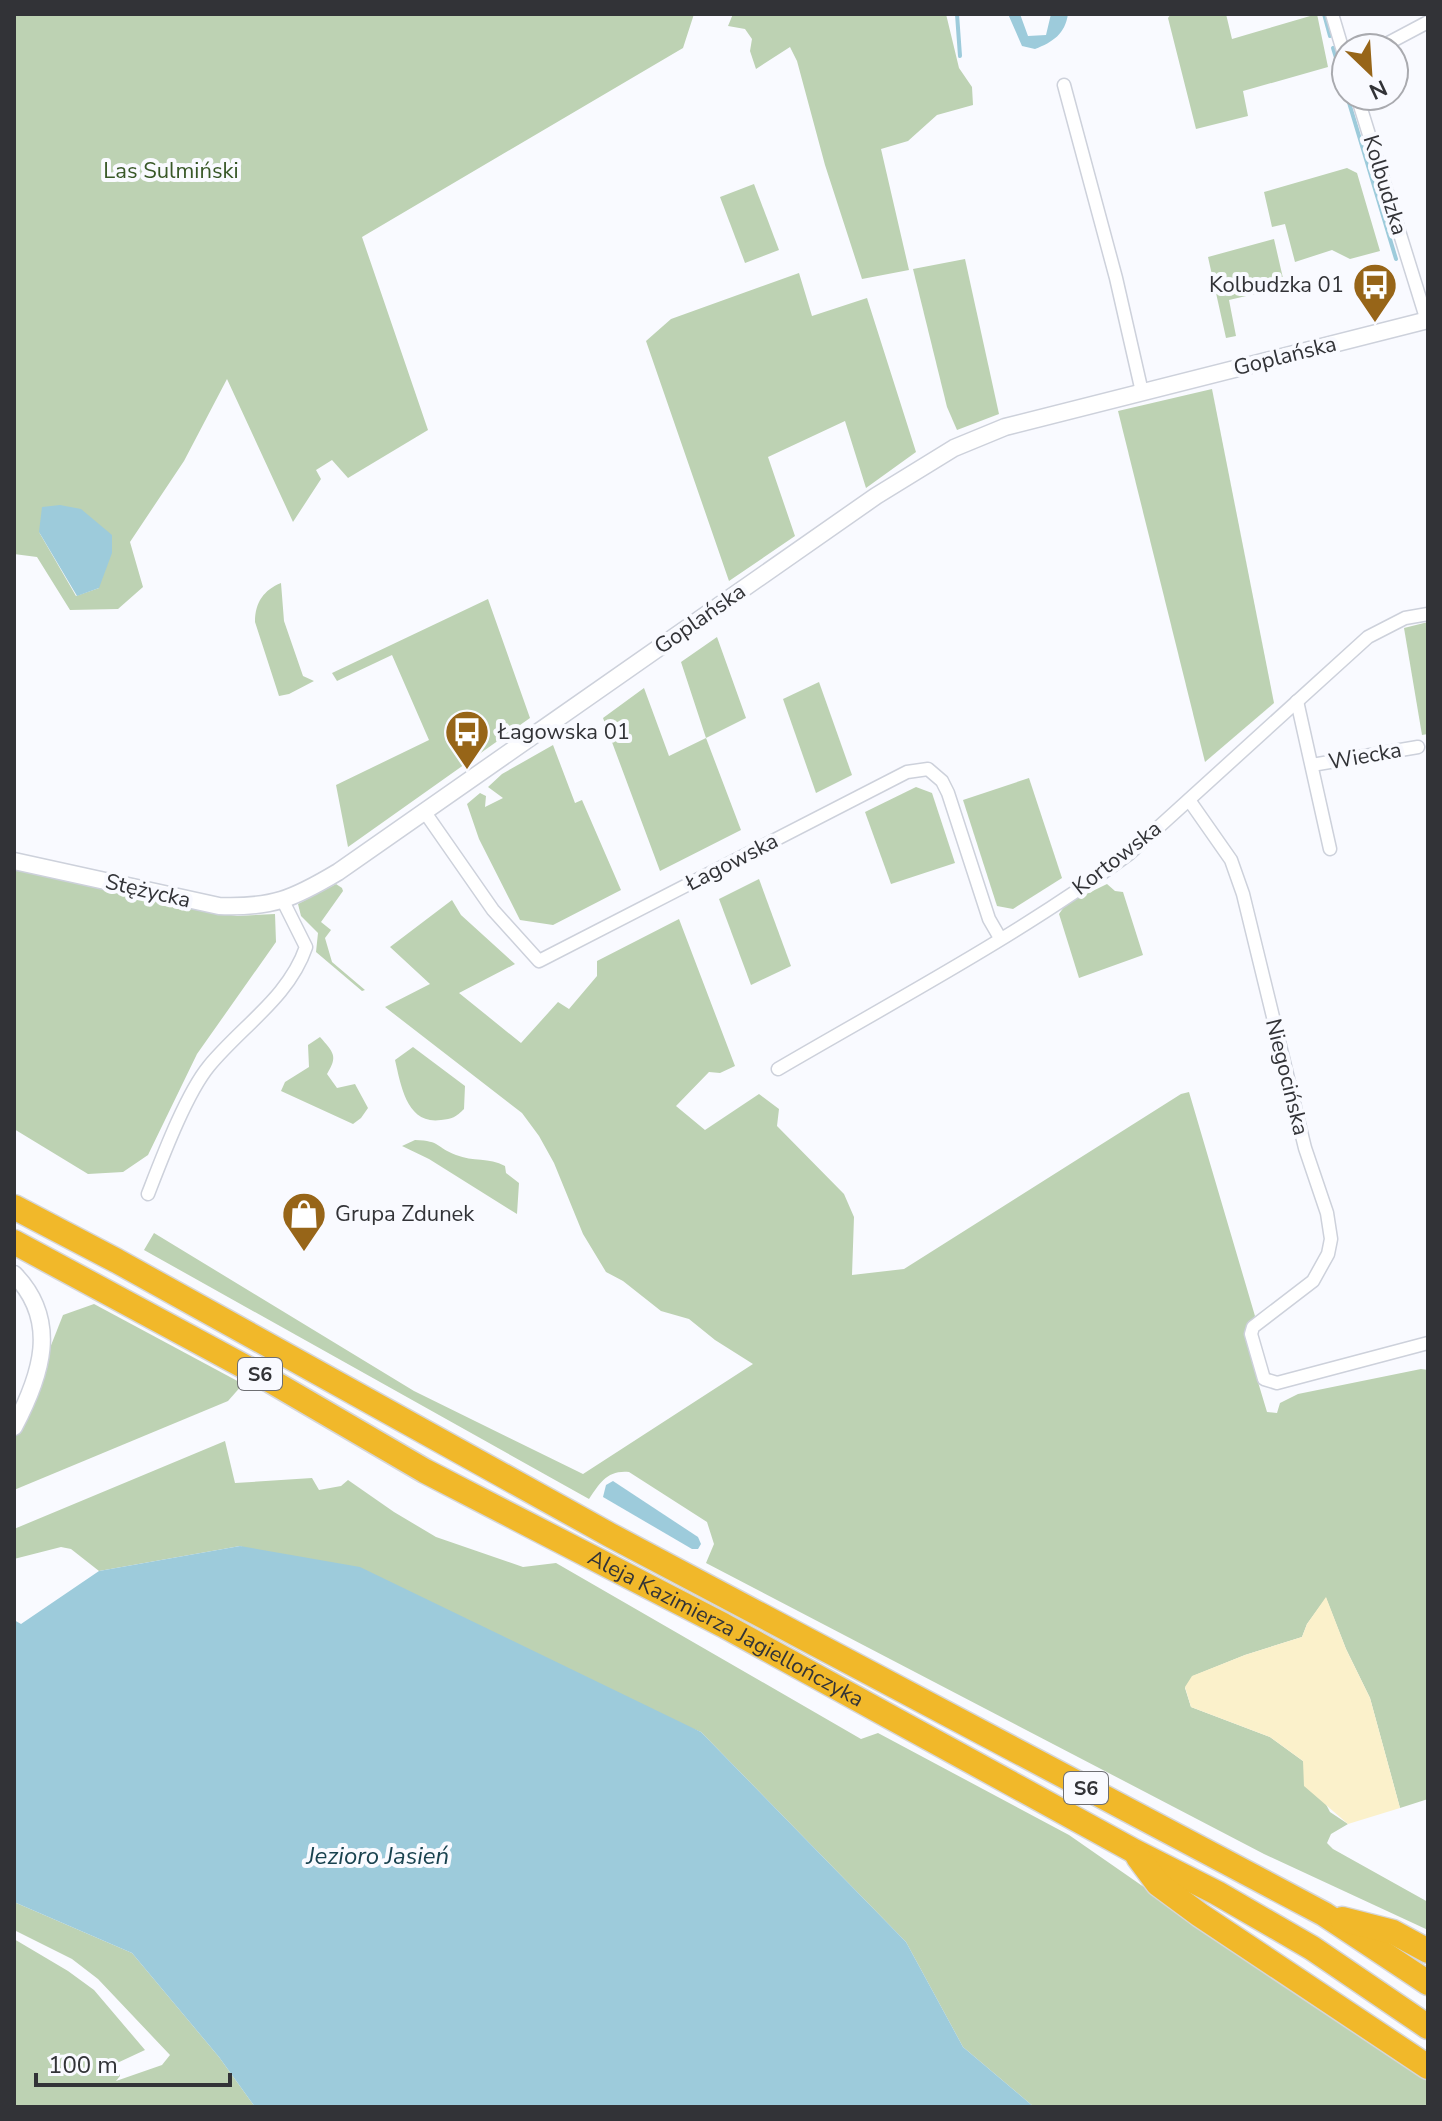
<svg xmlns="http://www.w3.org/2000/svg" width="1442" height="2121" viewBox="0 0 1442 2121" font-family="'Nunito Sans',sans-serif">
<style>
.green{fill:#bdd2b3;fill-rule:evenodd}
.sand{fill:#fbf1cb}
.water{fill:#9dcbdb}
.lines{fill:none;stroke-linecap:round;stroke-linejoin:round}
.stream{stroke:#9dcbdb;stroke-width:4}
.minor-casing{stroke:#cdd1db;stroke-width:15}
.tertiary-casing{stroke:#cdd1db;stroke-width:19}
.motorway-casing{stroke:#d6d6d7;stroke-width:27}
.minor{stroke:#fff;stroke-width:12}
.tertiary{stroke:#fff;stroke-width:16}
.motorway{stroke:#f1b82a;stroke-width:24}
.labels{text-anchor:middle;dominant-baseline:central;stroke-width:8;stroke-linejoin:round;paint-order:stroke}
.shield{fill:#f9faff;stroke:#6e6f73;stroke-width:2}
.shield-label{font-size:20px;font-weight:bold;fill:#323337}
.park-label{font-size:22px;fill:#385827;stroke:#f9faff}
.street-label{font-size:22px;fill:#323337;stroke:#f9faff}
.poi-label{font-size:22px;fill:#323337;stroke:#f9faff;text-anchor:start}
.water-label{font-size:24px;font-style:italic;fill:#19424f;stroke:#f9faff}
</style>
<rect width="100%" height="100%" fill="#f9faff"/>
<!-- green -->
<g class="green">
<path d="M 14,14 L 694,14 L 683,48 L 362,237 L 428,430 L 348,478 L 332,460 L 316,470 L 321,479 L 293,522 L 227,379 L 184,461 L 130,542 L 143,587 L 118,609 L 70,610 L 37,557 L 14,554 ZM 39,532 L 99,588 L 76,596 Z"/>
<path d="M 733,14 L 946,14 L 959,68 L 972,87 L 973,105 L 937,115 L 908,141 L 881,149 L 909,270 L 862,279 L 825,165 L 797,61 L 790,47 L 756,69 L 750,51 L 752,39 L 745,29 L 728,26 Z"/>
<path d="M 1171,14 L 1226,14 L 1232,39 L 1317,14 L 1328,67 L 1243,91 L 1248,116 L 1196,129 L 1168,18 Z"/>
<path d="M 1347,168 L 1357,173 L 1380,251 L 1350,259 L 1332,250 L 1295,262 L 1285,224 L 1272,227 L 1264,192 Z"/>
<path d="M 754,184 L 779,250 L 745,263 L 720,197 Z"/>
<path d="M 1274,239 L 1285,287 L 1229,300 L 1236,336 L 1226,338 L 1208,257 Z"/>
<path d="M 965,259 L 999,414 L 957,430 L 947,407 L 913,269 Z"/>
<path d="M 799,273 L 812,316 L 867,298 L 916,452 L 866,488 L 845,421 L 768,457 L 795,536 L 729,581 L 646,341 L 671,319 Z"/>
<path d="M 1212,389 L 1274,703 L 1205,762 L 1118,411 Z"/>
<path d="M 281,583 L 284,621 L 303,676 L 314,681 L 289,694 L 279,696 L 255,622 C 255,602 264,590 281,583 Z"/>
<path d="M 488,599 L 530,718 L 348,847 L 336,785 L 429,740 L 392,655 L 337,681 L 332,673 Z"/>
<path d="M 1428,622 L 1428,734 L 1422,735 L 1404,628 Z"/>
<path d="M 717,637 L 746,718 L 706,738 L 741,830 L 660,871 L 603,718 L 644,688 L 669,756 L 706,738 L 681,662 Z"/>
<path d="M 819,682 L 852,775 L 816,793 L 783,699 Z"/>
<path d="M 553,745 L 575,803 L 582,800 L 621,890 L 553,925 L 520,920 L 479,839 L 467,804 L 480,793 L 486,796 L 485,807 L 503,798 L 488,787 L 502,774 Z"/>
<path d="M 1029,778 L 1062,878 L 1013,909 L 997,906 L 963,800 Z"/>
<path d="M 916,787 L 932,793 L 955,863 L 891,884 L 865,812 Z"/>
<path d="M 14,867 L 213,912 L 237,916 L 275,914 L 276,942 L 197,1054 L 148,1155 L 123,1172 L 88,1174 L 14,1129 Z"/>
<path d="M 759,879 L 791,966 L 751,985 L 719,899 Z"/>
<path d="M 336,884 L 342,888 L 343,891 L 321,922 L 331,930 L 325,938 L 332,962 L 365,990 L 362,991 L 316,952 L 318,933 L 301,916 L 298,904 Z"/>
<path d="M 1107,884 L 1115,891 L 1123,892 L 1143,955 L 1079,978 L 1059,914 L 1066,904 Z"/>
<path d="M 452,900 L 461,915 L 515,964 L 459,993 L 521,1043 L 558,1002 L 569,1009 L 597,976 L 597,961 L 679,919 L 735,1066 L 720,1073 L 709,1072 L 676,1106 L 705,1130 L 759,1094 L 779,1109 L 777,1126 L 844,1194 L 854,1217 L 852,1275 L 904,1269 L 1181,1094 L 1189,1092 L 1255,1316 L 1247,1329 L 1252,1362 L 1267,1412 L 1277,1413 L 1280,1403 L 1298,1394 L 1421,1369 L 1428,1370 L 1428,1799 L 1400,1808 L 1370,1698 L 1346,1649 L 1326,1598 L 1307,1624 L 1302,1637 L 1245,1655 L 1193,1676 L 1185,1688 L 1191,1707 L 1270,1737 L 1303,1761 L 1330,1812 L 1348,1824 L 1331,1834 L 1327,1843 L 1333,1849 L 1428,1902 L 1428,1930 L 1264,1854 L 706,1563 L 714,1544 L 707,1522 L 629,1472 C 607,1470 600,1483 589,1499 L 144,1250 L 154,1233 L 414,1391 L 583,1474 L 753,1364 L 715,1340 L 689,1319 L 661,1311 L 623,1281 L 606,1272 L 583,1234 L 554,1163 L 539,1136 L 522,1113 L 385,1007 L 430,984 L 390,947 Z"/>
<path d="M 320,1037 C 334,1053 338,1056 327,1074 L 337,1088 L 355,1084 L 368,1108 L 361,1118 L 353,1124 L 281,1091 L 285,1082 L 309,1067 L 308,1045 Z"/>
<path d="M 413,1047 L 465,1086 L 464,1109 C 456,1117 452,1119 441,1120 C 407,1125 401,1086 395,1060 Z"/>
<path d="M 415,1140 C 442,1141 435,1147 456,1155 C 473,1162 489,1157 505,1166 L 506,1173 L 519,1183 L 517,1214 L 429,1159 L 402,1146 Z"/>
<path d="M 94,1304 L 243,1384 L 228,1401 L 14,1490 L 14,1439 L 63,1315 Z"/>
<path d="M 225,1441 L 235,1483 L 312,1478 L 319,1490 L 341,1486 L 348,1480 L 394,1512 L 436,1537 L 523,1567 L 556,1563 L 861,1739 L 878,1733 L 1069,1835 L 1213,1935 L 1373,2041 L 1428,2081 L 1428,2107 L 1034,2107 L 963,2047 L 906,1942 L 701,1732 L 240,1546 L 99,1571 L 71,1549 L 61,1547 L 14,1559 L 14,1529 Z"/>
<path d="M 14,1902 L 132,1953 L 219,2057 L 255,2107 L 14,2107 L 14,1939 L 68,1971 L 94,1990 L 145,2050 L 115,2064 L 120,2076 L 116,2081 L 162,2065 L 170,2055 L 98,1979 L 72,1959 L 14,1930 Z"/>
</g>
<!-- sand -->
<path class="sand" d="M 1326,1597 L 1346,1649 L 1370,1698 L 1400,1808 L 1348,1824 L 1304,1786 L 1303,1761 L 1270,1737 L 1191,1707 L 1185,1687 L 1192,1676 L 1245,1655 L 1302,1637 L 1307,1624 Z"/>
<!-- water -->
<g class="water">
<path d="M 1008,14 L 1020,14 L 1028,36 L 1046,35 L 1051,14 L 1068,14 C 1065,34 1053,42 1035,49 L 1022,46 Z"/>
<path d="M 60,505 L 81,509 L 112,535 L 112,553 L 99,588 L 77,596 L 39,532 L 42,507 Z"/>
<path d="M 613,1481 L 698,1537 L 701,1544 L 698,1549 L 692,1549 L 603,1497 L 606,1485 Z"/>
<path d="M 240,1546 L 360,1567 L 701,1732 L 906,1942 L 963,2047 L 1034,2107 L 255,2107 L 219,2057 L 132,1953 L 14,1902 L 14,1620 L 21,1624 L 99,1571 Z"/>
</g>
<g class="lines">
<!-- stream -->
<g class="stream">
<path d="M 957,14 L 960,56"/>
<path d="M 1324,14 L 1330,36"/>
<path d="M 1333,48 L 1346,91"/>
<path d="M 1347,96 L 1396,259"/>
</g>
<!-- minor casing -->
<g class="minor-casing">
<g id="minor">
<path d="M 1332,14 L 1346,61"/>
<path d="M 1379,48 L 1428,22"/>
<path d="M 1064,85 L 1116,278 L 1142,392"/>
<path d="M 1357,96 L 1427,321"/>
<path d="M 1297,701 L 1330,849"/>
<path d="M 1312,765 L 1418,747"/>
<path d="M 1189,800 L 1231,860 L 1243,894 L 1305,1148 L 1327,1213 L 1331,1239 L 1328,1254 L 1313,1281 L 1253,1327 L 1251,1334 L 1264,1379 L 1277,1383 L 1428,1343"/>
<path d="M 424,811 L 493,910 L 539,961 L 907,772 L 928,769 L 942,781 L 948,793 L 989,919 L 1000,938"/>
<path d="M 778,1069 C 896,1000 1019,935 1129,854 L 1368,637 L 1405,618 L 1428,614"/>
<path d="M 148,1194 C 162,1158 186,1094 209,1066 C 242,1026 289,997 306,947 L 283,901"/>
</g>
</g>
<!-- tertiary casing -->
<g class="tertiary-casing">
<g id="tertiary">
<path d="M 14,861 L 219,906 C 272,908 293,899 338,872 L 876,496 L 954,448 L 1005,427 L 1428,320"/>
<path d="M 14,1274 C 60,1321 41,1376 14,1427"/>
</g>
</g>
<!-- motorway casing -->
<g class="motorway-casing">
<g id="motorway">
<path d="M 14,1207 L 117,1261 L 610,1535 L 1324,1914 L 1428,1983"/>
<path id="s1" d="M 14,1242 L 271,1381 L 425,1471 L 723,1625 L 1134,1851 L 1217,1893 L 1312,1948 L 1428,2027"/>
<path d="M 1138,1857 L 1158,1884 L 1200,1915 L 1428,2067"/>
<path d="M 1342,1919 L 1393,1932 L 1428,1951"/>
</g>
</g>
<!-- minor -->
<use href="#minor" class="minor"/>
<!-- tertiary -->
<use href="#tertiary" class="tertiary"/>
<!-- motorway -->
<use href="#motorway" class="motorway"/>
</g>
<!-- icons -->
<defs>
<g id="bus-pin" transform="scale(2.3)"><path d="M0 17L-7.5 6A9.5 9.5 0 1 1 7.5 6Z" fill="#976518" stroke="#f9faff"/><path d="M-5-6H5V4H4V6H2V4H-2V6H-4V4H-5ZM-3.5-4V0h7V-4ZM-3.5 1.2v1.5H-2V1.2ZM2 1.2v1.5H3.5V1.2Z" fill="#fff"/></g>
<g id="shop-pin" transform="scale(2.3)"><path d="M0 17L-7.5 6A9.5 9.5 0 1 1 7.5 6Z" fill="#976518" stroke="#f9faff"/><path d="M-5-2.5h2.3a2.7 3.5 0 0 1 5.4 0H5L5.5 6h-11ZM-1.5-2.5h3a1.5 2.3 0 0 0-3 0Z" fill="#fff"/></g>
</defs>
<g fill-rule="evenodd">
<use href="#bus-pin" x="1375" y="285"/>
<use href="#bus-pin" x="467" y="732"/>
<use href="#shop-pin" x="304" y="1214"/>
</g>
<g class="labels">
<!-- shield labels -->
<g class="shield">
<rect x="238" y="1358" width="44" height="32" rx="6"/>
<rect x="1064" y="1772" width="44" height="32" rx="6"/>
</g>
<g class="shield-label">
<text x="260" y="1374">S6</text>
<text x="1086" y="1788">S6</text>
</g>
<!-- park labels -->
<g class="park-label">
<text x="171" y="171">Las Sulmiński</text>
</g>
<!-- street labels -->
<g class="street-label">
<text transform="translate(1385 185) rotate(73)">Kolbudzka</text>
<text transform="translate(1285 356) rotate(-14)">Goplańska</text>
<text transform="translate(700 619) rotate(-35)">Goplańska</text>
<text transform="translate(1365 756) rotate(-10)">Wiecka</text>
<text transform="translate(1117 858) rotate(-38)">Kortowska</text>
<text transform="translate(732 862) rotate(-27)">Łagowska</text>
<text transform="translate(148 891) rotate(13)">Stężycka</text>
<text transform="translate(1287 1077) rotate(76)">Niegocińska</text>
<text stroke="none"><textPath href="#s1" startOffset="810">Aleja Kazimierza Jagiellończyka</textPath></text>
</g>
<!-- poi labels -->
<g class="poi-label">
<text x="1344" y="285" text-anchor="end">Kolbudzka 01</text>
<text x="498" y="732">Łagowska 01</text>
<text x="335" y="1214">Grupa Zdunek</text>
</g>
<!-- water labels -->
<g class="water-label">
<text x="378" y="1856">Jezioro Jasień</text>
</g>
</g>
<!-- border -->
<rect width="1442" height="2121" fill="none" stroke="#323337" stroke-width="32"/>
<!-- north arrow -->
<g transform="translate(1370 72) rotate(155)"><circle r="38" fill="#f9faff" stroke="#a9aaaf" stroke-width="2"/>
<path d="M0-6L14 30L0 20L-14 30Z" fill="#976518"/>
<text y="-12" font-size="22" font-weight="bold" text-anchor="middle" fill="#323337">N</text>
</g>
<!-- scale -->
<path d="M36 2073v12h194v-12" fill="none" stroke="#323337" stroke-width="4"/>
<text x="48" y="2073" font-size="24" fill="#323337" stroke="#f9faff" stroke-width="6" paint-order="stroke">100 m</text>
</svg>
